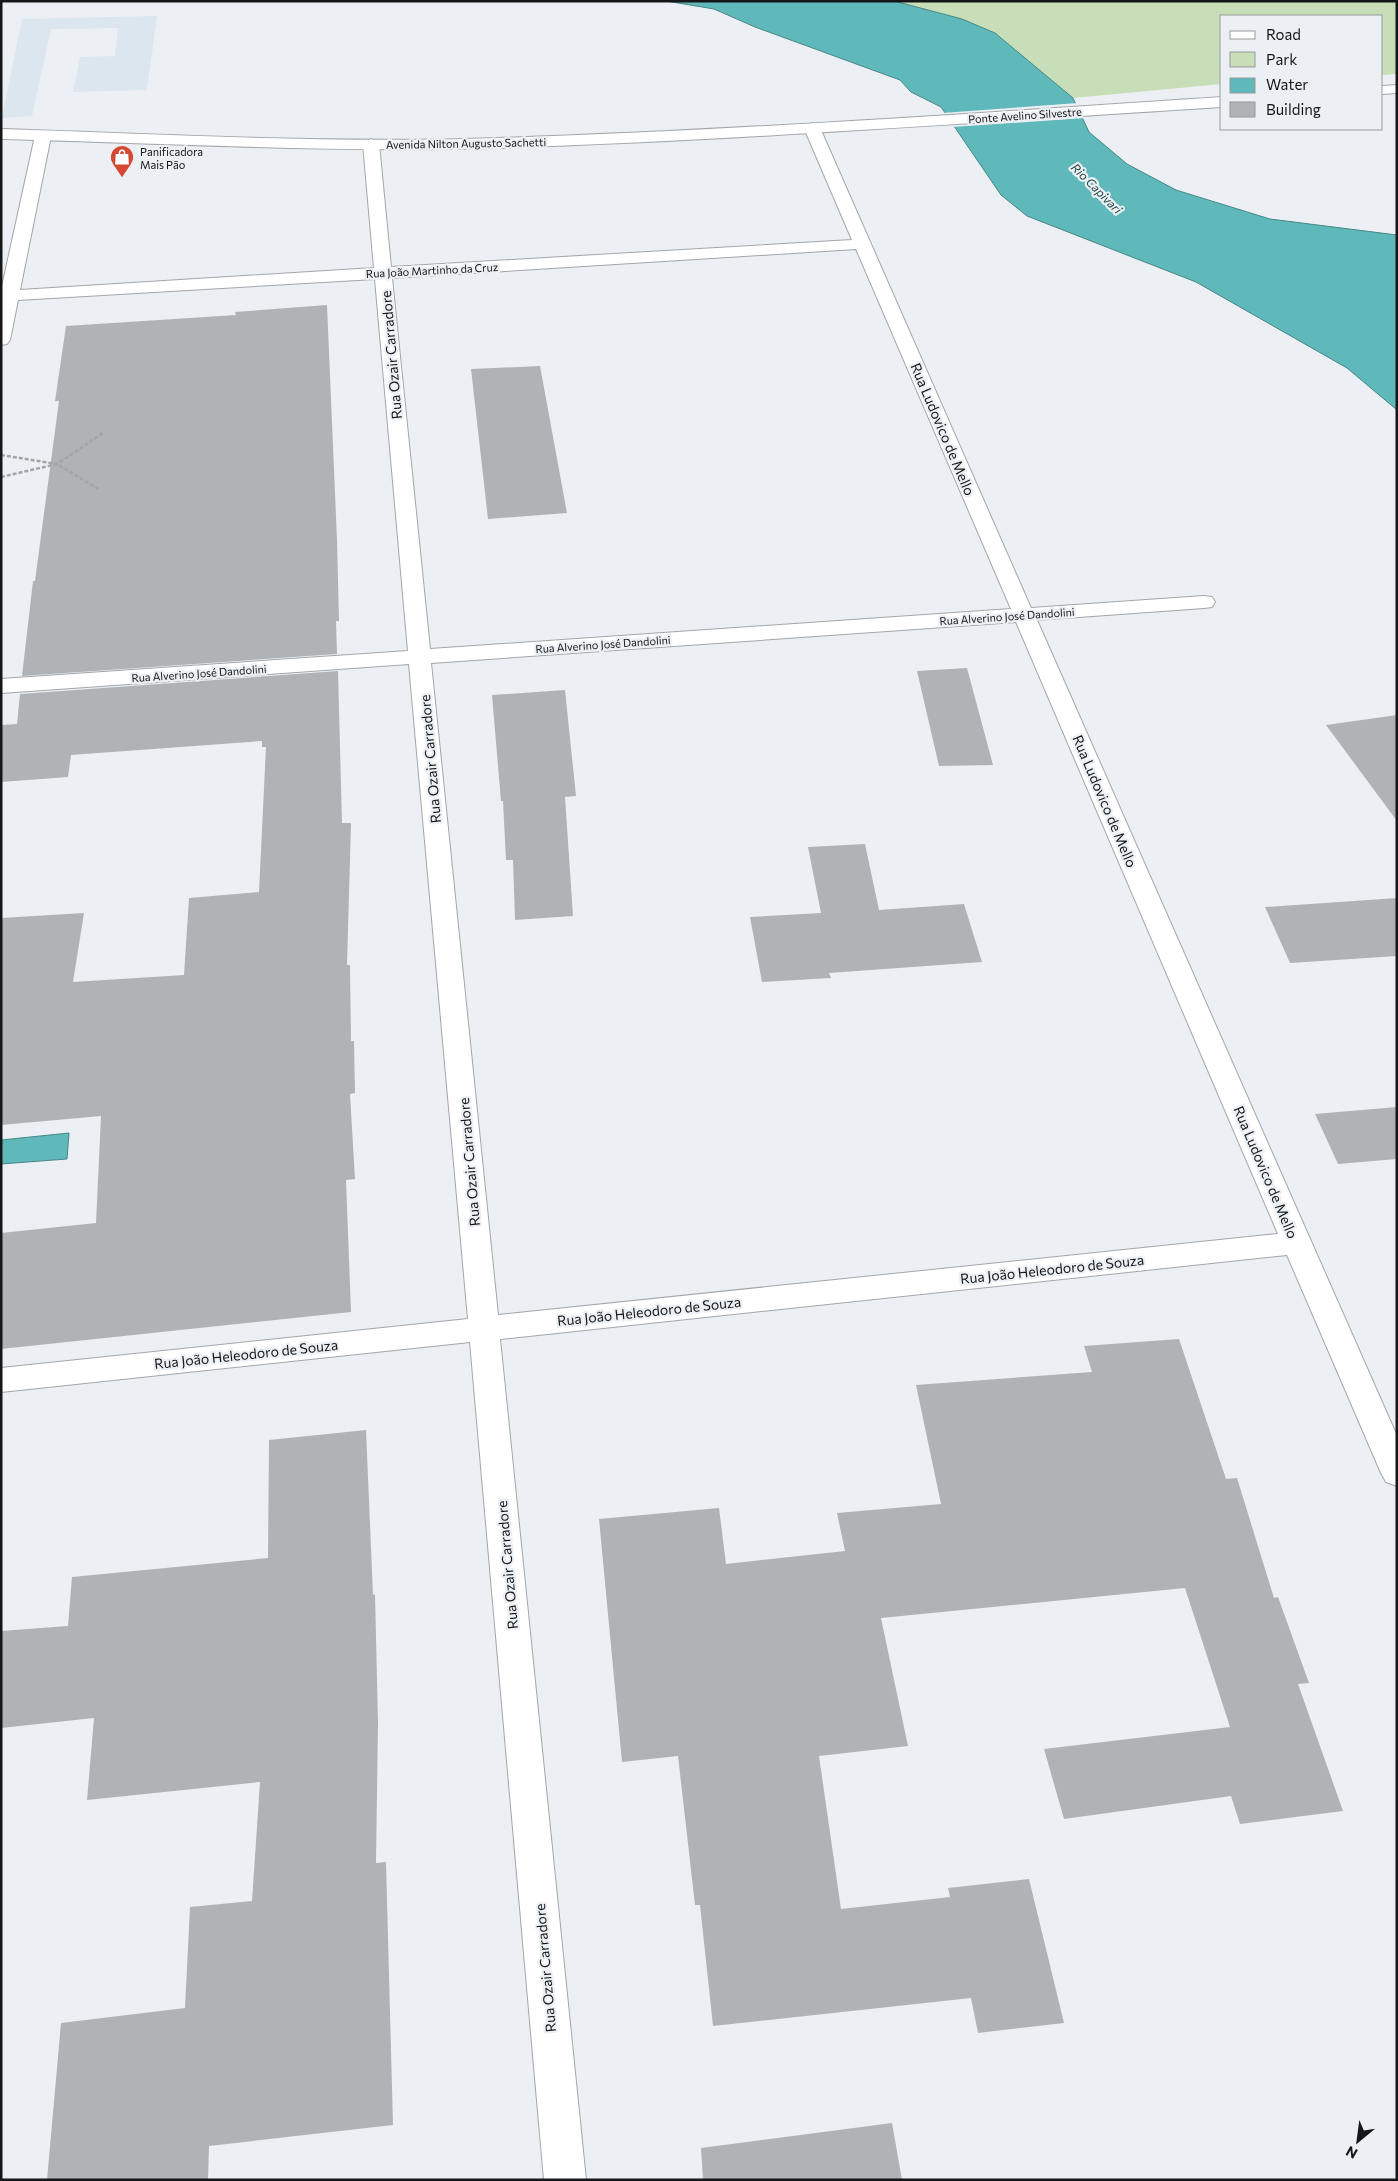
<svg xmlns="http://www.w3.org/2000/svg" width="1398" height="2181" viewBox="0 0 1398 2181" font-family="Commissioner,sans-serif">
<style>
.built{fill:#dbe6ee}
.green{fill:#c7deb8}
.water{fill:#5fb8b9;stroke:#488788}
.pier{fill:#ecf0f4}
.building{fill:#afb3b6}
.lines{fill:none;stroke-linecap:round;stroke-linejoin:round}
.street-casing{stroke:#a2a6aa;stroke-width:2}
.secondary-casing{stroke:#a2a6aa;stroke-width:2}
.path{stroke:#a2a6a9;stroke-width:2.5;stroke-dasharray:4 2;stroke-linecap:butt}
.street{fill:#fff;fill-rule:evenodd}
.secondary{fill:#fff;fill-rule:evenodd}
.labels{text-anchor:middle;dominant-baseline:central;stroke-width:4.5;stroke-linejoin:round;paint-order:stroke}
.far-street-label{font-size:11px;fill:#141617;stroke:#ecf0f4}
.far-poi-label{font-size:11px;fill:#141617;stroke:#ecf0f4;text-anchor:start}
.far-water-label{font-size:12px;font-style:italic;fill:#1e4748;stroke:#ecf0f4}
.street-label{font-size:14px;fill:#141617;stroke:#ecf0f4}
</style>
<rect width="100%" height="100%" fill="#ecf0f4"/>
<!-- built -->
<path class="built" d="M 157,16 L 147,90 L 73,92 L 80,57 L 115,56 L 118,28 L 51,29 L 32,116 L 2,118 L 22,19 Z"/>
<!-- green -->
<path class="green" d="M 894,1 L 1397,1 L 1397,74 L 1382,75 L 1382,16 L 1222,16 L 1222,84 L 1073,98 L 995,33 L 962,19 Z"/>
<!-- water -->
<g class="water">
<path d="M 666,1 L 894,1 L 962,19 L 995,33 L 1073,98 L 1089,132 L 1127,164 L 1176,190 L 1270,219 L 1397,235 L 1397,410 L 1347,368 L 1196,282 L 1027,216 L 1001,195 L 941,107 L 911,92 L 900,80 L 755,27 L 714,9 Z"/>
<path d="M 69,1133 L 67,1159 L 1,1164 L 1,1140 Z"/>
</g>
<!-- pier -->
<path class="pier" d="M 1078,103 L 1085,118 L 952,127 L 942,113 Z"/>
<!-- building -->
<g class="building">
<path d="M 327,305 L 337,540 L 339,621 L 336,621 L 337,654 L 22,676 L 33,581 L 35,581 L 59,401 L 55,401 L 66,326 L 236,315 L 235,312 Z"/>
<path d="M 540,366 L 567,513 L 488,519 L 471,369 Z"/>
<path d="M 967,668 L 993,765 L 939,766 L 917,671 Z"/>
<path d="M 338,671 L 342,823 L 351,823 L 347,965 L 350,965 L 351,1041 L 354,1041 L 355,1093 L 350,1094 L 355,1179 L 346,1180 L 351,1312 L 1,1349 L 1,1233 L 96,1223 L 101,1116 L 1,1125 L 1,918 L 84,913 L 73,982 L 184,975 L 189,898 L 259,892 L 266,747 L 262,747 L 262,741 L 71,755 L 68,777 L 1,782 L 1,725 L 17,724 L 20,694 Z"/>
<path d="M 565,690 L 576,796 L 565,797 L 573,916 L 515,920 L 513,860 L 506,860 L 503,801 L 501,801 L 492,695 Z"/>
<path d="M 1397,715 L 1397,821 L 1326,725 Z"/>
<path d="M 865,844 L 879,910 L 964,904 L 982,962 L 829,973 L 831,978 L 762,982 L 750,917 L 821,913 L 808,847 Z"/>
<path d="M 1397,898 L 1397,956 L 1290,963 L 1265,907 Z"/>
<path d="M 1397,1107 L 1397,1159 L 1338,1164 L 1315,1114 Z"/>
<path d="M 1179,1339 L 1226,1479 L 1237,1478 L 1274,1598 L 1278,1597 L 1309,1683 L 1298,1684 L 1343,1811 L 1240,1824 L 1231,1796 L 1064,1819 L 1044,1749 L 1230,1727 L 1185,1588 L 881,1618 L 908,1746 L 819,1756 L 841,1909 L 950,1897 L 948,1888 L 1029,1879 L 1064,2023 L 978,2033 L 971,1998 L 713,2026 L 700,1905 L 695,1905 L 678,1756 L 622,1762 L 599,1519 L 719,1508 L 726,1564 L 845,1551 L 837,1513 L 941,1504 L 916,1385 L 1092,1372 L 1084,1346 Z"/>
<path d="M 366,1430 L 373,1595 L 375,1594 L 378,1723 L 376,1863 L 386,1862 L 393,2125 L 209,2146 L 208,2180 L 47,2180 L 61,2023 L 185,2008 L 190,1907 L 252,1901 L 260,1782 L 87,1800 L 94,1718 L 1,1728 L 1,1631 L 68,1626 L 72,1577 L 268,1558 L 269,1440 Z"/>
<path d="M 892,2123 L 902,2180 L 703,2180 L 701,2148 Z"/>
</g>
<g class="lines">
<!-- street casing -->
<g class="street-casing">
<path id="street" d="M 812,123 L 820,128 L 1031,608 L 1204,596 L 1212,597 L 1215,602 L 1212,607 L 1204,608 L 1037,620 L 1397,1436 L 1397,1486 L 1386,1482 L 1381,1473 L 1287,1255 L 500,1339 L 586,2180 L 544,2180 L 470,1342 L 1,1392 L 1,1368 L 468,1319 L 409,664 L 1,693 L 1,679 L 408,651 L 375,279 L 18,300 L 10,340 L 7,344 L 1,345 L 1,291 L 35,136 L 43,131 L 51,136 L 20,290 L 374,268 L 363,144 L 371,139 L 379,144 L 391,267 L 852,240 L 804,128 ZM 856,249 L 1011,609 L 430,649 L 392,278 ZM 1016,622 L 1278,1234 L 498,1315 L 431,663 Z"/>
</g>
<!-- secondary casing -->
<g class="secondary-casing">
<g id="secondary">
<path d="M 1397,85 L 1397,93 L 1382,94 L 1382,86 Z"/>
<path d="M 1222,97 L 1222,107 C 981,122 740,140 498,148 C 333,153 167,143 1,139 L 1,129 C 167,134 333,144 498,138 C 740,130 981,113 1222,97 Z"/>
</g>
</g>
<!-- path -->
<g class="path">
<path d="M 1,455 L 57,464 L 103,433"/>
<path d="M 1,477 L 57,464 L 100,490"/>
</g>
<!-- street -->
<use href="#street" class="street"/>
<!-- secondary -->
<use href="#secondary" class="secondary"/>
</g>
<!-- icons -->
<defs>
<g id="shop-pin" transform="scale(1.25)"><path d="M0 17L-7.5 6A9.5 9.5 0 1 1 7.5 6Z" fill="#d44834" stroke="#ecf0f4"/><path d="M-5-2.5h2.3a2.7 3.5 0 0 1 5.4 0H5L5.5 6h-11ZM-1.5-2.5h3a1.5 2.3 0 0 0-3 0Z" fill="#fff"/></g>
</defs>
<g fill-rule="evenodd">
<use href="#shop-pin" x="122" y="157"/>
</g>
<g class="labels">
<!-- far-street labels -->
<g class="far-street-label">
<text transform="translate(1025 115) rotate(-4)">Ponte Avelino Silvestre</text>
<text transform="translate(466 143) rotate(-1)">Avenida Nilton Augusto Sachetti</text>
<text transform="translate(432 270) rotate(-3)">Rua João Martinho da Cruz</text>
<text transform="translate(1007 616) rotate(-4)">Rua Alverino José Dandolini</text>
<text transform="translate(603 644) rotate(-4)">Rua Alverino José Dandolini</text>
<text transform="translate(199 673) rotate(-4)">Rua Alverino José Dandolini</text>
</g>
<!-- far-poi labels -->
<g class="far-poi-label">
<text x="140" y="151">Panificadora<tspan x="140" dy="13">Mais Pão</tspan></text>
</g>
<!-- far-water labels -->
<g class="far-water-label">
<text transform="translate(1097 188) rotate(45)">Rio Capivari</text>
</g>
<!-- street labels -->
<g class="street-label">
<text transform="translate(391 355) rotate(-95)">Rua Ozair Carradore</text>
<text transform="translate(943 429) rotate(67)">Rua Ludovico de Mello</text>
<text transform="translate(430 759) rotate(-95)">Rua Ozair Carradore</text>
<text transform="translate(1105 801) rotate(67)">Rua Ludovico de Mello</text>
<text transform="translate(469 1162) rotate(-95)">Rua Ozair Carradore</text>
<text transform="translate(1266 1172) rotate(67)">Rua Ludovico de Mello</text>
<text transform="translate(1052 1269) rotate(-6)">Rua João Heleodoro de Souza</text>
<text transform="translate(649 1311) rotate(-6)">Rua João Heleodoro de Souza</text>
<text transform="translate(246 1354) rotate(-6)">Rua João Heleodoro de Souza</text>
<text transform="translate(507 1565) rotate(-95)">Rua Ozair Carradore</text>
<text transform="translate(545 1968) rotate(-95)">Rua Ozair Carradore</text>
</g>
</g>
<!-- border -->
<rect width="1398" height="2181" fill="none" stroke="#141617" stroke-width="5"/>
<!-- legend -->
<rect x="1220" y="15" width="162" height="115" fill="#ecf0f4" stroke="#96999c"/>
<rect x="1230" y="31" width="25" height="8" fill="#ffffff" stroke="#96999c"/>
<text x="1266" y="40" font-size="15" fill="#141617">Road</text>
<rect x="1230" y="52" width="25" height="15" fill="#c7deb8" stroke="#96999c"/>
<text x="1266" y="65" font-size="15" fill="#141617">Park</text>
<rect x="1230" y="78" width="25" height="15" fill="#5fb8b9" stroke="#96999c"/>
<text x="1266" y="90" font-size="15" fill="#141617">Water</text>
<rect x="1230" y="102" width="25" height="15" fill="#afb3b6" stroke="#96999c"/>
<text x="1266" y="115" font-size="15" fill="#141617">Building</text>
<!-- north arrow -->
<g transform="translate(1358 2141) rotate(209)" stroke="#ecf0f4" stroke-width="4" paint-order="stroke">
<path d="M0-4L9 19L0 12L-9 19Z" fill="#141617"/>
<text y="-8" font-size="14" font-weight="bold" text-anchor="middle" fill="#141617">N</text>
</g>
</svg>
